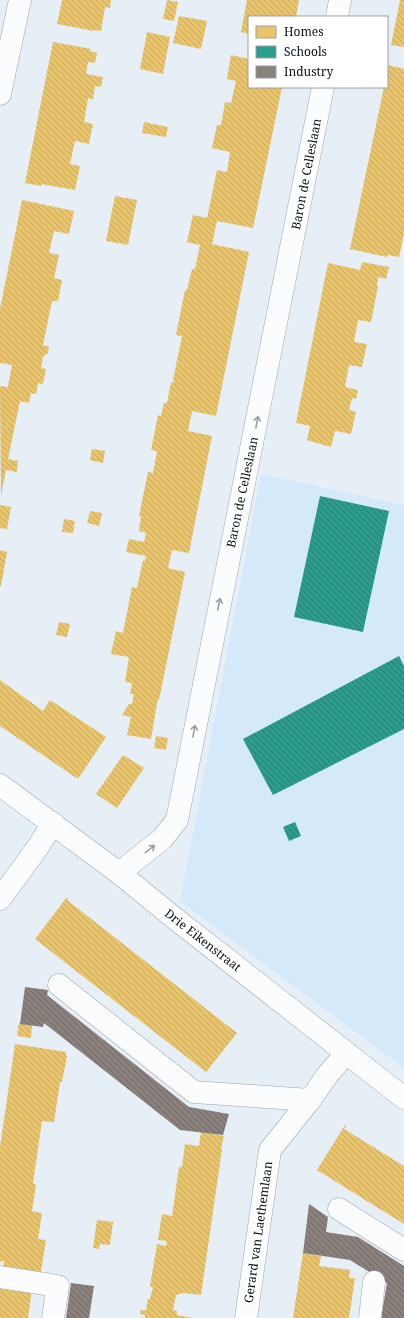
<svg xmlns="http://www.w3.org/2000/svg" width="404" height="1318" viewBox="0 0 404 1318" font-family="'Noto Serif',serif">
<style>
.built{fill:#d4eafb}
.homes{fill:url(#homes-back-hatch)}
.schools{fill:url(#schools-back-hatch)}
.industry{fill:url(#industry-back-hatch)}
.lines{fill:none;stroke-linecap:round;stroke-linejoin:round}
.minor-casing{stroke:#9da5ac;stroke-width:23}
.minor{stroke:#fbfcfe;stroke-width:22}
.oneway{stroke:#9a9ea2}
.labels{text-anchor:middle;dominant-baseline:central;stroke-width:4;stroke-linejoin:round;paint-order:stroke}
.street-label{font-size:12px;fill:#081117;stroke:#fff}
</style>
<defs>
<pattern id="homes-back-hatch" width="6" height="6" patternUnits="userSpaceOnUse"><rect width="6" height="6" fill="#e9c46a"/><path d="M-1 5l2 2M0 0l6 6M5-1l2 2" fill="none" stroke="#c6a75b"/></pattern>
<pattern id="schools-back-hatch" width="6" height="6" patternUnits="userSpaceOnUse"><rect width="6" height="6" fill="#2a9d8f"/><path d="M-1 5l2 2M0 0l6 6M5-1l2 2" fill="none" stroke="#227f74"/></pattern>
<pattern id="industry-back-hatch" width="6" height="6" patternUnits="userSpaceOnUse"><rect width="6" height="6" fill="#8a817c"/><path d="M-1 5l2 2M0 0l6 6M5-1l2 2" fill="none" stroke="#6f6865"/></pattern>
</defs>
<rect width="100%" height="100%" fill="#e6eef6"/>
<!-- built -->
<path class="built" d="M 261,474 L 404,505 L 404,1068 L 180,901 Z"/>
<!-- homes -->
<g class="homes">
<path d="M 62,0 L 111,0 L 110,8 L 105,7 L 101,31 L 94,30 L 94,31 L 57,24 Z"/>
<path d="M 167,0 L 178,2 L 174,21 L 163,19 Z"/>
<path d="M 247,0 L 299,0 L 296,17 L 249,17 L 249,34 L 241,32 Z"/>
<path d="M 400,0 L 404,0 L 404,47 L 391,45 Z"/>
<path d="M 179,16 L 207,21 L 201,49 L 173,43 Z"/>
<path d="M 147,32 L 170,37 L 163,74 L 140,69 Z"/>
<path d="M 53,42 L 91,49 L 90,51 L 97,53 L 95,63 L 88,62 L 86,74 L 103,77 L 101,87 L 95,86 L 93,99 L 88,98 L 84,122 L 93,124 L 89,144 L 75,141 L 70,164 L 80,166 L 75,190 L 41,184 L 41,186 L 25,183 Z"/>
<path d="M 231,55 L 249,59 L 249,87 L 282,87 L 253,228 L 217,221 L 212,244 L 249,252 L 216,416 L 192,411 L 188,431 L 212,436 L 189,553 L 172,550 L 168,568 L 185,572 L 159,700 L 158,699 L 156,709 L 151,739 L 127,735 L 131,717 L 122,715 L 129,704 L 132,704 L 134,694 L 130,694 L 132,683 L 125,682 L 129,657 L 111,654 L 116,631 L 123,633 L 132,587 L 137,588 L 143,560 L 145,561 L 146,556 L 126,552 L 129,539 L 144,542 L 146,533 L 139,531 L 141,517 L 139,516 L 148,472 L 153,473 L 157,451 L 151,450 L 158,415 L 161,416 L 164,403 L 167,403 L 171,382 L 173,383 L 174,381 L 173,380 L 182,336 L 176,335 L 185,290 L 187,290 L 192,269 L 195,269 L 200,245 L 187,242 L 193,215 L 207,218 L 217,170 L 227,172 L 230,152 L 212,148 L 217,125 L 221,125 L 225,102 L 231,103 L 236,81 L 227,79 Z"/>
<path d="M 388,65 L 404,69 L 404,234 L 399,257 L 388,255 L 387,257 L 350,249 L 384,87 L 387,87 Z"/>
<path d="M 144,122 L 168,127 L 166,137 L 142,133 Z"/>
<path d="M 115,196 L 137,200 L 128,245 L 106,241 Z"/>
<path d="M 22,200 L 74,211 L 69,234 L 54,231 L 49,253 L 59,255 L 54,278 L 62,280 L 58,301 L 52,301 L 43,345 L 49,347 L 48,353 L 43,357 L 41,368 L 46,369 L 43,384 L 38,383 L 36,394 L 31,393 L 29,403 L 20,401 L 8,459 L 18,461 L 17,472 L 6,470 L 1,496 L 0,386 L 8,387 L 12,365 L 0,363 L 0,309 Z"/>
<path d="M 362,262 L 389,267 L 386,279 L 378,277 L 377,286 L 378,286 L 371,322 L 358,320 L 354,342 L 367,344 L 362,367 L 349,365 L 345,387 L 358,390 L 356,399 L 352,398 L 349,410 L 356,412 L 351,434 L 335,431 L 331,447 L 307,440 L 310,426 L 296,423 L 328,263 L 360,270 Z"/>
<path d="M 92,449 L 105,451 L 103,463 L 90,460 Z"/>
<path d="M 0,505 L 11,507 L 7,529 L 0,528 Z"/>
<path d="M 90,511 L 102,513 L 99,526 L 87,523 Z"/>
<path d="M 64,519 L 75,521 L 73,533 L 62,532 Z"/>
<path d="M 0,550 L 7,552 L 1,586 L 0,586 Z"/>
<path d="M 59,622 L 70,624 L 67,637 L 56,635 Z"/>
<path d="M 0,680 L 43,711 L 50,700 L 106,737 L 78,779 L 0,726 Z"/>
<path d="M 156,736 L 168,738 L 166,750 L 154,748 Z"/>
<path d="M 123,755 L 144,768 L 117,808 L 96,794 Z"/>
<path d="M 67,897 L 68,898 L 67,900 L 237,1033 L 206,1072 L 35,939 Z"/>
<path d="M 19,1023 L 32,1025 L 31,1038 L 17,1036 Z"/>
<path d="M 15,1044 L 66,1052 L 66,1055 L 67,1056 L 62,1082 L 60,1082 L 54,1122 L 42,1121 L 33,1183 L 36,1185 L 32,1211 L 42,1213 L 38,1239 L 46,1240 L 40,1278 L 3,1272 L 4,1261 L 0,1261 L 0,1147 Z"/>
<path d="M 345,1125 L 346,1126 L 344,1129 L 404,1166 L 404,1224 L 317,1170 Z"/>
<path d="M 201,1132 L 224,1136 L 221,1149 L 222,1149 L 201,1295 L 183,1293 L 176,1295 L 173,1310 L 177,1311 L 177,1315 L 192,1318 L 145,1318 L 145,1315 L 140,1314 L 141,1310 L 146,1310 L 148,1299 L 150,1299 L 153,1287 L 150,1286 L 157,1244 L 166,1246 L 167,1241 L 158,1240 L 162,1214 L 172,1216 L 179,1167 L 182,1167 L 185,1144 L 199,1146 Z"/>
<path d="M 97,1220 L 113,1222 L 110,1245 L 100,1244 L 99,1249 L 93,1248 Z"/>
<path d="M 303,1253 L 321,1256 L 319,1266 L 350,1270 L 349,1278 L 355,1278 L 349,1318 L 293,1318 Z"/>
<path d="M 0,1284 L 32,1289 L 28,1318 L 0,1318 Z"/>
</g>
<!-- schools -->
<g class="schools">
<path d="M 320,496 L 389,511 L 363,632 L 294,617 Z"/>
<path d="M 399,656 L 404,666 L 404,729 L 273,795 L 243,739 Z"/>
<path d="M 295,822 L 301,836 L 289,841 L 283,827 Z"/>
</g>
<!-- industry -->
<g class="industry">
<path d="M 25,987 L 48,990 L 47,995 L 189,1107 L 229,1114 L 223,1135 L 180,1130 L 44,1023 L 43,1027 L 20,1024 Z"/>
<path d="M 309,1204 L 328,1217 L 326,1232 L 358,1237 L 404,1266 L 404,1318 L 381,1318 L 387,1283 L 350,1260 L 303,1253 Z"/>
<path d="M 71,1283 L 94,1286 L 89,1318 L 66,1318 Z"/>
</g>
<g class="lines">
<!-- minor casing -->
<g class="minor-casing">
<g id="minor">
<path d="M 337,17 L 340,0"/>
<path d="M 0,94 L 20,0"/>
<path d="M 0,785 L 119,873 L 178,921 L 404,1098"/>
<path d="M 119,873 L 162,839 L 177,820 L 323,87"/>
<path d="M 0,899 L 38,847 L 53,823"/>
<path d="M 59,985 L 194,1092 L 310,1100"/>
<path d="M 339,1209 L 404,1250"/>
<path d="M 0,1277 L 58,1286 L 53,1318"/>
<path d="M 246,1318 L 270,1150 L 310,1100 L 328,1074 L 346,1054"/>
<path d="M 370,1318 L 374,1282"/>
</g>
</g>
<!-- minor -->
<use href="#minor" class="minor"/>
</g>
<!-- one-way arrows -->
<defs><path id="oneway-shaft" d="M-6 0H5M1.5-3L5.5 0L1.5 3" fill="none" stroke-width="1.6" stroke-linecap="round" stroke-linejoin="round"/></defs>
<g class="oneway">
<use href="#oneway-shaft" transform="translate(257 422) rotate(-79)"/>
<use href="#oneway-shaft" transform="translate(219 604) rotate(-78)"/>
<use href="#oneway-shaft" transform="translate(194 731) rotate(-79)"/>
<use href="#oneway-shaft" transform="translate(150 849) rotate(-38)"/>
</g>
<g class="labels">
<!-- street labels -->
<g class="street-label">
<text transform="translate(306 174) rotate(-79)">Baron de Celleslaan</text>
<text transform="translate(242 492) rotate(-78)">Baron de Celleslaan</text>
<text transform="translate(203 940) rotate(38)">Drie Eikenstraat</text>
<text transform="translate(258 1232) rotate(-82)">Gerard van Laethemlaan</text>
</g>
</g>
<!-- legend -->
<rect x="248" y="16" width="140" height="72" fill="#ffffff" stroke="#9ca0a2"/>
<rect x="256" y="26" width="20" height="12" fill="#e9c46a" stroke="#9ca0a2"/>
<text x="284" y="36" font-size="12" fill="#081117">Homes</text>
<rect x="256" y="46" width="20" height="12" fill="#2a9d8f" stroke="#9ca0a2"/>
<text x="284" y="56" font-size="12" fill="#081117">Schools</text>
<rect x="256" y="66" width="20" height="12" fill="#8a817c" stroke="#9ca0a2"/>
<text x="284" y="76" font-size="12" fill="#081117">Industry</text>
</svg>
